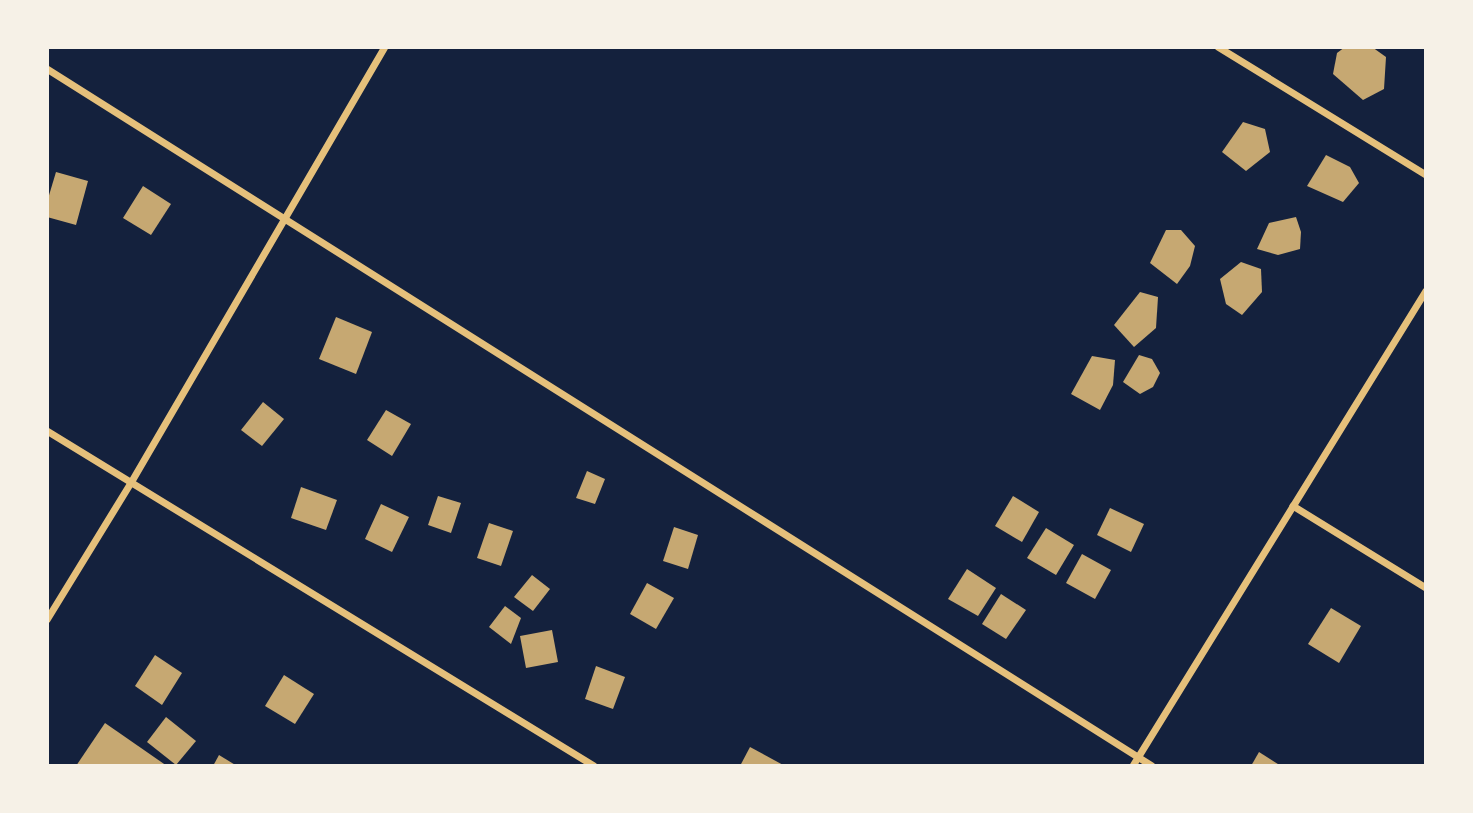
<svg xmlns="http://www.w3.org/2000/svg" width="1473" height="813" viewBox="0 0 1473 813" font-family="'Roboto Condensed',sans-serif">
<style>
.building{fill:#c6a872}
.lines{fill:none;stroke-linecap:round;stroke-linejoin:round}
.minor{stroke:#e5c07b;stroke-width:7}
</style>
<rect width="100%" height="100%" fill="#14213d"/>
<!-- building -->
<g class="building">
<path d="M 1345,47 L 1372,47 L 1386,57 L 1384,89 L 1363,100 L 1333,74 L 1337,53 Z"/>
<path d="M 1243,122 L 1265,129 L 1270,152 L 1246,171 L 1222,152 Z"/>
<path d="M 1326,155 L 1350,167 L 1359,183 L 1343,202 L 1307,186 Z"/>
<path d="M 56,172 L 88,181 L 76,225 L 47,217 L 47,202 Z"/>
<path d="M 143,186 L 171,204 L 151,235 L 123,218 Z"/>
<path d="M 1296,217 L 1301,232 L 1300,249 L 1278,255 L 1257,249 L 1269,223 Z"/>
<path d="M 1166,230 L 1181,230 L 1195,246 L 1190,266 L 1177,284 L 1150,263 Z"/>
<path d="M 1241,262 L 1261,269 L 1262,292 L 1242,315 L 1226,304 L 1220,279 Z"/>
<path d="M 1140,292 L 1158,297 L 1156,328 L 1134,347 L 1114,325 Z"/>
<path d="M 336,317 L 372,332 L 356,374 L 319,359 Z"/>
<path d="M 1139,355 L 1152,359 L 1160,373 L 1153,387 L 1140,394 L 1123,382 Z"/>
<path d="M 1092,356 L 1115,360 L 1113,385 L 1100,410 L 1071,394 Z"/>
<path d="M 263,402 L 284,419 L 262,446 L 241,430 Z"/>
<path d="M 386,410 L 411,424 L 392,456 L 367,440 Z"/>
<path d="M 587,471 L 605,479 L 595,504 L 576,498 Z"/>
<path d="M 301,487 L 337,500 L 326,530 L 291,518 Z"/>
<path d="M 438,496 L 461,503 L 451,533 L 428,525 Z"/>
<path d="M 1013,496 L 1039,512 L 1022,542 L 995,526 Z"/>
<path d="M 381,504 L 409,517 L 392,552 L 365,539 Z"/>
<path d="M 1110,508 L 1144,524 L 1131,552 L 1097,535 Z"/>
<path d="M 489,523 L 513,531 L 501,566 L 477,558 Z"/>
<path d="M 674,527 L 698,535 L 688,569 L 663,561 Z"/>
<path d="M 1046,528 L 1074,545 L 1056,575 L 1027,558 Z"/>
<path d="M 1082,554 L 1111,570 L 1095,599 L 1066,583 Z"/>
<path d="M 967,569 L 996,588 L 978,616 L 948,599 Z"/>
<path d="M 532,575 L 550,589 L 533,611 L 514,597 Z"/>
<path d="M 647,583 L 674,598 L 656,629 L 630,614 Z"/>
<path d="M 1001,594 L 1026,610 L 1006,639 L 982,624 Z"/>
<path d="M 505,606 L 521,618 L 511,644 L 489,627 Z"/>
<path d="M 1331,608 L 1361,626 L 1339,663 L 1308,644 Z"/>
<path d="M 552,630 L 558,662 L 526,668 L 520,636 Z"/>
<path d="M 155,655 L 182,673 L 162,705 L 135,686 Z"/>
<path d="M 596,666 L 625,677 L 613,709 L 585,699 Z"/>
<path d="M 284,675 L 314,694 L 295,724 L 265,706 Z"/>
<path d="M 166,717 L 196,741 L 176,765 L 147,742 Z"/>
<path d="M 105,723 L 167,766 L 76,766 Z"/>
<path d="M 750,747 L 785,766 L 740,766 Z"/>
<path d="M 1259,752 L 1281,766 L 1251,766 Z"/>
<path d="M 219,755 L 237,766 L 213,766 Z"/>
</g>
<g class="lines">
<!-- minor -->
<g class="minor">
<path d="M 1218,47 L 1426,175"/>
<path d="M 47,69 L 1152,766"/>
<path d="M 47,431 L 594,766"/>
<path d="M 1293,506 L 1426,588"/>
<path d="M 47,620 L 131,483 L 385,47"/>
<path d="M 1133,766 L 1426,291"/>
</g>
</g>
<!-- border -->
<rect width="1473" height="813" fill="none" stroke="#f6f1e7" stroke-width="98"/>
</svg>
